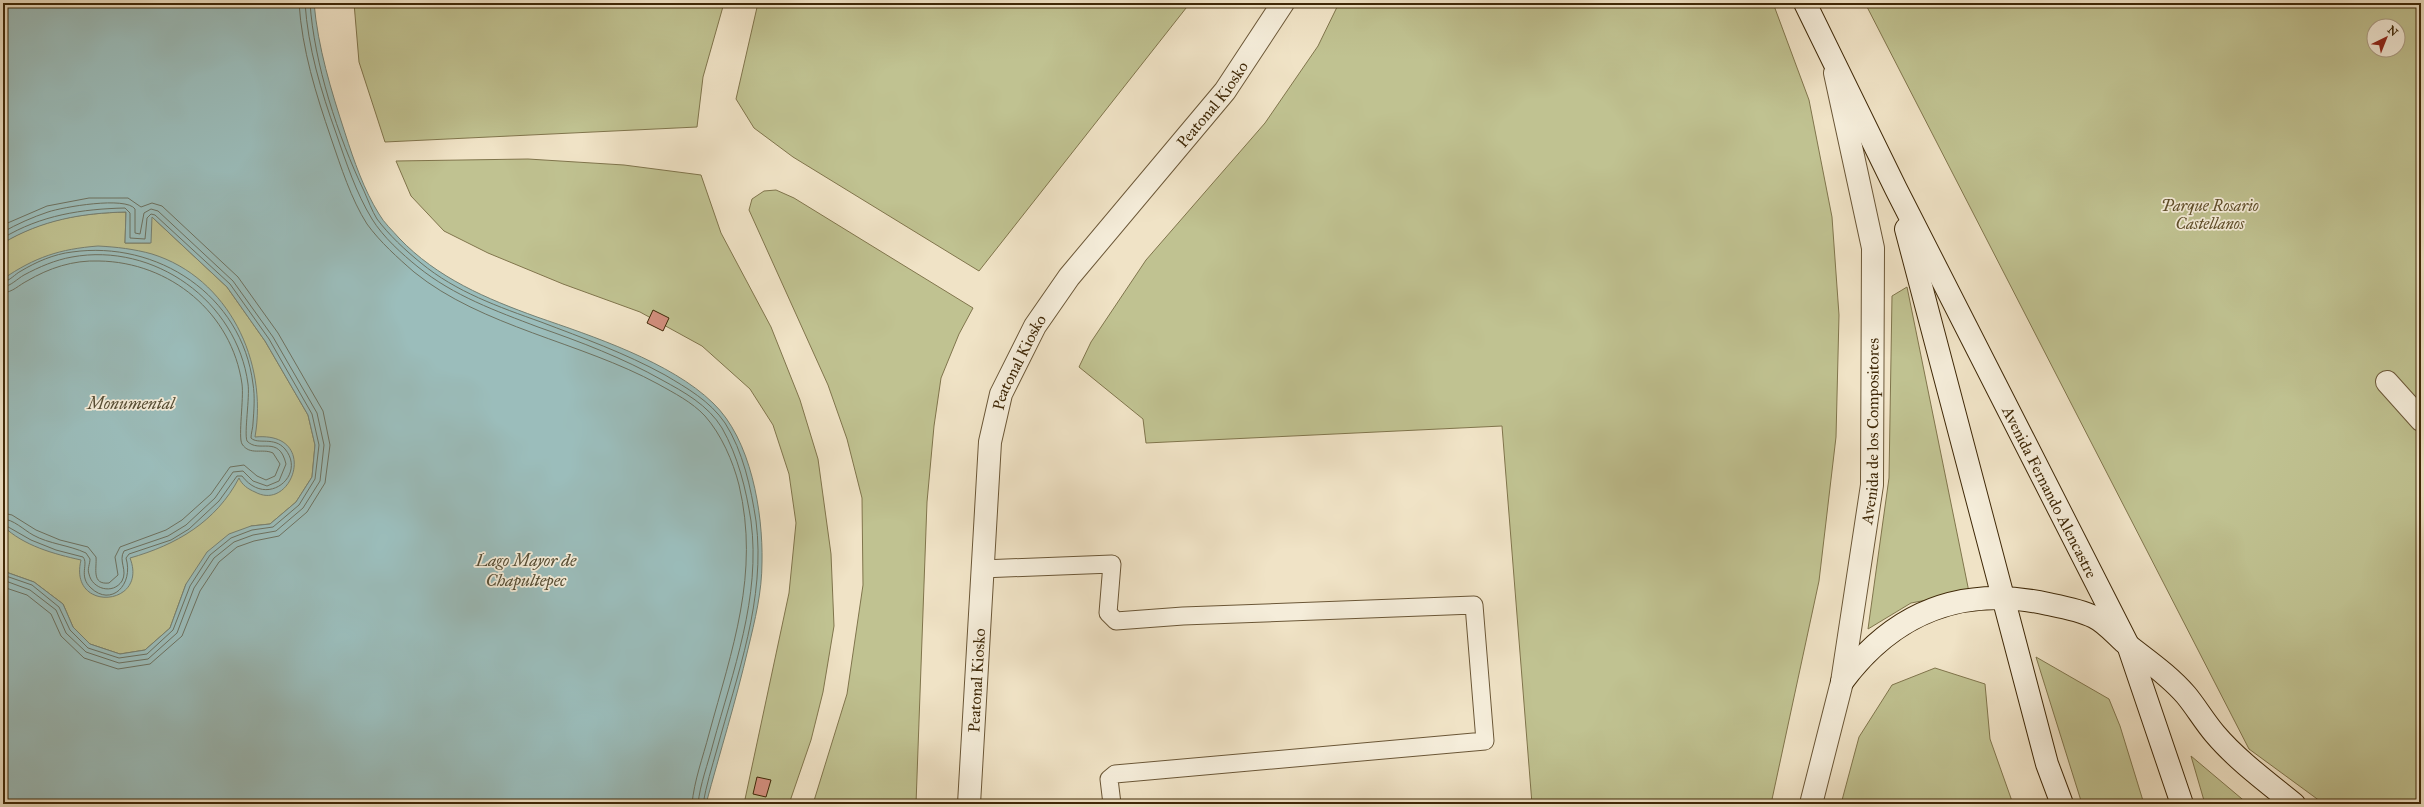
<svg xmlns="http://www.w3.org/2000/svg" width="2424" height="807" viewBox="0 0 2424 807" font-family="'IM FELL Great Primer',serif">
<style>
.green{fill:#c0c291;stroke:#80754c;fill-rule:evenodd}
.water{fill:#9bbdbb;stroke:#768173}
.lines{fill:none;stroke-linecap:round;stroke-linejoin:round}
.shore{stroke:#6d7261;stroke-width:1}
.building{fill:#d3907f;stroke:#3f2807}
.lane-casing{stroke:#6b5737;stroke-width:19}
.street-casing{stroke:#6b5737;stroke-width:24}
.secondary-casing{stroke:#3f2807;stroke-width:24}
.lane{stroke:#f5edda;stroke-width:17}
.street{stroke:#f5edda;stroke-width:22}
.secondary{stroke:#f5edda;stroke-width:22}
.labels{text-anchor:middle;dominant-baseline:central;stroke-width:3.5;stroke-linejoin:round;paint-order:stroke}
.street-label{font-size:16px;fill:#3f2807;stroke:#f5edda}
.park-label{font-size:16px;font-style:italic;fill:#5f4e2a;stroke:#f5edda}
.water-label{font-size:17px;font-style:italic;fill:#564d34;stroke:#f5edda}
</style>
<rect width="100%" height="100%" fill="#f0e3c6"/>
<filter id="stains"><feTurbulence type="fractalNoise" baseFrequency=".005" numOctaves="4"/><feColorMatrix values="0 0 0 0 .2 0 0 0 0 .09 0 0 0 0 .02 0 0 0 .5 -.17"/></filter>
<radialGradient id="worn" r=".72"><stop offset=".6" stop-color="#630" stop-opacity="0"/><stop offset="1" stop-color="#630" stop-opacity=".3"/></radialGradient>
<!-- green -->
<g class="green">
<path d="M 354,3 L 724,3 L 703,77 L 697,127 L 385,142 L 359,62 Z"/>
<path d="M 758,3 L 1190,3 L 979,271 L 793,157 L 754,128 L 736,99 Z"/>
<path d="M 1339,3 L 1773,3 L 1809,100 L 1832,217 L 1839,315 L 1836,437 L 1819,581 L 1771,804 L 1532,804 L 1502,426 L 1146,443 L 1143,419 L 1079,367 L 1091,342 L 1146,260 L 1265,123 L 1318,46 Z"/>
<path d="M 1865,3 L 2421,3 L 2421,804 L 2324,804 L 2249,749 ZM 2374,26 L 2398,26 L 2398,50 L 2374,50 Z"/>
<path d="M 528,159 L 624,165 L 701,175 L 721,233 L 771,327 L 800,400 L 818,459 L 831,554 L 834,626 L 823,692 L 811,740 L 789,804 L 744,804 L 789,593 L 796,523 L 789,474 L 773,425 L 750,389 L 702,346 L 640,312 L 563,284 L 488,253 L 444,231 L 411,196 L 396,161 Z"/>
<path d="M 776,190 L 794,198 L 973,308 L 959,334 L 941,378 L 934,426 L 927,502 L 916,804 L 813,804 L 847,694 L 863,585 L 862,498 L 847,439 L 828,385 L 749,210 L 752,199 L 764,191 Z"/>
<path d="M 126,212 L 125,243 L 150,243 L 151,216 L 227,287 L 265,341 L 308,415 L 315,445 L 312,477 L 296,502 L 270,524 L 251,526 L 186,584 L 170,628 L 145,650 L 120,654 L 90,644 L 73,627 L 63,604 L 34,582 L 3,571 L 3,243 C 42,219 82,213 126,212 Z"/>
<path d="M 1907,287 L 1969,592 L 1911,603 L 1868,629 L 1889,478 L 1892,296 Z"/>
<path d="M 2036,657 L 2109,699 L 2120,726 L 2144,804 L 2082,804 Z"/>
<path d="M 1935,668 L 1985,684 L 1990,739 L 2013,804 L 1841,804 L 1859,737 L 1892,685 Z"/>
<path d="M 2191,756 L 2248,804 L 2205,804 Z"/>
</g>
<!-- water -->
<g class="water">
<path d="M 3,3 L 314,3 C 318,48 331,90 345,133 C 354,161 364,190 379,214 C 384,223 393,231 399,238 C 437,278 487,299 537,317 C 592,336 671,362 713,403 C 751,439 763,512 762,562 C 762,592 755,620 748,649 C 736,701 720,752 706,804 L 3,804 L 3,571 L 34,582 L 63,604 L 73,627 L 90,644 L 120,654 L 145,650 L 170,628 L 186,584 L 207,552 L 229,534 L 251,526 L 270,524 L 296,502 L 312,477 L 315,445 L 308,415 L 265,341 L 227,287 L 152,217 L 151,243 L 125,243 L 126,212 C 82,213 42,220 3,243 Z"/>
<path d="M 98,246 C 117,247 134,249 152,254 C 229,278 268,362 255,437 C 320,431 293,513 255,492 C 248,489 242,485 239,478 C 216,522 176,545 130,558 C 149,607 68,613 81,560 C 54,554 24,546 3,526 L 3,279 C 35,257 60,249 98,246 Z"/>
</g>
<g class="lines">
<!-- shore -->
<g class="shore">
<path d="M 299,3 C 302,50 316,94 331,138 C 341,167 351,199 367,224 C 380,242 398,258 414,272 C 482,327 581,342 658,384 C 674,393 692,402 705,416 C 721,434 733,461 739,485 C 760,574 732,649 709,734 C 703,757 694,781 692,804"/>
<path d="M 305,3 C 308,48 321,91 336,133 C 346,162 356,193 372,219 C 383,237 402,254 418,267 C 454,296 496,311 538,327 C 581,342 623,358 662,380 C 684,392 708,405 722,428 C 738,456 746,489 751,521 C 761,597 733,671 713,744 C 708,764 700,784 698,804"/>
<path d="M 310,3 C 314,63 338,137 364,191 C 368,200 372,211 377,219 C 389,235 405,250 421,263 C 456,292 499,307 541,322 C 583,338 625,353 665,375 C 687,388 710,401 725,423 C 743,451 751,488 756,521 C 766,599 737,675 717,749 C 712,767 706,786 703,804"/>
<path d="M 3,225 L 47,206 L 89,198 L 128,198 L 141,207 L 152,203 L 162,206 L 238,277 L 278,333 L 323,411 L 330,445 L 325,483 L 307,512 L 279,536 L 254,541 L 237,547 L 219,562 L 200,591 L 182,636 L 150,664 L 118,669 L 84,658 L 61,636 L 51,614 L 27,595 L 3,587"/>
<path d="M 3,232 C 17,224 33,217 48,212 C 63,207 126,196 135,209 L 135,233 L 140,234 L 144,213 L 151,209 L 158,211 L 233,281 L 273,337 L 317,413 L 324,445 L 320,481 L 303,508 L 276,531 L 253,535 L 234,542 L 214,558 L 194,588 L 177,633 L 148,659 L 119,663 L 86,652 L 66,633 L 56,610 L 30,590 L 3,580"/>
<path d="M 3,238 C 41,215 82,209 125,208 L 130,213 L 130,238 L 145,239 L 147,218 L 151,214 L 155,215 L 230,284 L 269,339 L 312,414 L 319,445 L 315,479 L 299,505 L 273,527 L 252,530 L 231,538 L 210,555 L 190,586 L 173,630 L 147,654 L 119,658 L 88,648 L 70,630 L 59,607 L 32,585 L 3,575"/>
<path d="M 3,282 C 10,281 15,274 21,271 C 36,262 54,254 72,252 C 157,240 242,295 253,384 C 255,396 254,410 253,423 C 253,428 251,433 251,438 C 258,445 274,436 285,449 C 307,475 267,509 242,476 L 237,476 L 219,501 L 189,529 L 171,540 L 129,554 L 126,558 C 134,585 111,607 91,588 C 78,576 89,564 83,557 L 56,550 L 31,540 L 3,524"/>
<path d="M 3,287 C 11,286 17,279 24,275 C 39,267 55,260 72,257 C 154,242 237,301 248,384 C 250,397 244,433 247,441 C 259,454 279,434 286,464 L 279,481 L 267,486 L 253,481 L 243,471 L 233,472 L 215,498 L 186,525 L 168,536 L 124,551 C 118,561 128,570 122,581 C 113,595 92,589 89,574 C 87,569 90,564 90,559 L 86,553 C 69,545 49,544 33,535 C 24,530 13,519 3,519"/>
<path d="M 3,293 C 13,292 19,285 27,281 C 49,268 73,260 99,261 C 170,262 232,313 242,384 C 244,398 238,437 242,444 C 250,456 262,448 273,453 L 280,464 L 275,476 L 266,480 L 257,476 L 244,465 L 230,467 L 211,494 L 182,520 L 166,530 L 120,547 L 115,557 L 118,575 L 109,583 C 91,585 97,568 96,557 L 88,547 L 60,540 L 36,530 L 12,515 L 3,513"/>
</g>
</g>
<!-- building -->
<g class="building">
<path d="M 653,310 L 669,318 L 663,331 L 647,323 Z"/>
<path d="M 757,777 L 771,780 L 766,797 L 753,794 Z"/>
</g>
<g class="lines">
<!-- lane casing -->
<g class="lane-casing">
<path id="lane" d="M 982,569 L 1112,564 L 1108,613 L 1116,621 L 1183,616 L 1474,605 L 1485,741 L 1115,774 L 1109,779 L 1112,804"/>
</g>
<!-- street casing -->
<g class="street-casing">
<g id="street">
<path d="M 2387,382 L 2421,420"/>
<path id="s1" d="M 969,804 L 990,442 L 1001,394 L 1035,326 L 1069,277 L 1225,91 L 1283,3"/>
<path id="s2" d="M 1811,804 L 1842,682 L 1872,485 L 1873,248 L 1835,73"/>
</g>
</g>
<!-- secondary casing -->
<g class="secondary-casing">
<g id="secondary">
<path id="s3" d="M 1805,3 L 1896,189 L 2128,645 L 2182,804"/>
<path d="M 1906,229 L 2047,764 L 2062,804"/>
<path d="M 1842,682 C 1894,612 1962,585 2048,604 C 2063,607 2080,610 2094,617 C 2105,622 2115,634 2124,642 C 2145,659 2168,674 2186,695 C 2196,707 2204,721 2215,734 C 2237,760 2267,782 2294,804"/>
</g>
</g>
<!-- lane -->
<use href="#lane" class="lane"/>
<!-- street -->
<use href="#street" class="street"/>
<!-- secondary -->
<use href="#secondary" class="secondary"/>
</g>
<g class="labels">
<!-- street labels -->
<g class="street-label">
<text stroke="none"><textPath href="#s1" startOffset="772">Peatonal Kiosko</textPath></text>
<text stroke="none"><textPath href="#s1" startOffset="448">Peatonal Kiosko</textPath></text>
<text stroke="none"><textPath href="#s2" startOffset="379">Avenida de los Compositores</textPath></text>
<text stroke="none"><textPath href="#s3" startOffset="547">Avenida Fernando Alencastre</textPath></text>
<text stroke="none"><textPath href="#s1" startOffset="124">Peatonal Kiosko</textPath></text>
</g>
<!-- park labels -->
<g class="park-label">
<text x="2210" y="205">Parque Rosario<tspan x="2210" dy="18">Castellanos</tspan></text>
</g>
<!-- water labels -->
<g class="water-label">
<text x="131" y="403">Monumental</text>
<text x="526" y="560">Lago Mayor de<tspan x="526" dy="20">Chapultepec</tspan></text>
</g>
</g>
<!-- margin -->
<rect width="2424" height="807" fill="none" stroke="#f0e3c6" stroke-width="16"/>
<rect x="4" y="4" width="2416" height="799" fill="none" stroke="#3f2807" stroke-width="2"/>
<rect x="8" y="8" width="2408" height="791" fill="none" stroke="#3f2807"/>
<!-- north arrow -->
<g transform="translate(2386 38) rotate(43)"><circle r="19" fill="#f5edda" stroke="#ac9e86"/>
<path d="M0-3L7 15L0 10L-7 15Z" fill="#8f2418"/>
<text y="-6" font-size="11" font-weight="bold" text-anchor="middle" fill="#3f2807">N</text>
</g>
<rect width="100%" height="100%" filter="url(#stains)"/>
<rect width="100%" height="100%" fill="url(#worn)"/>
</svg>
